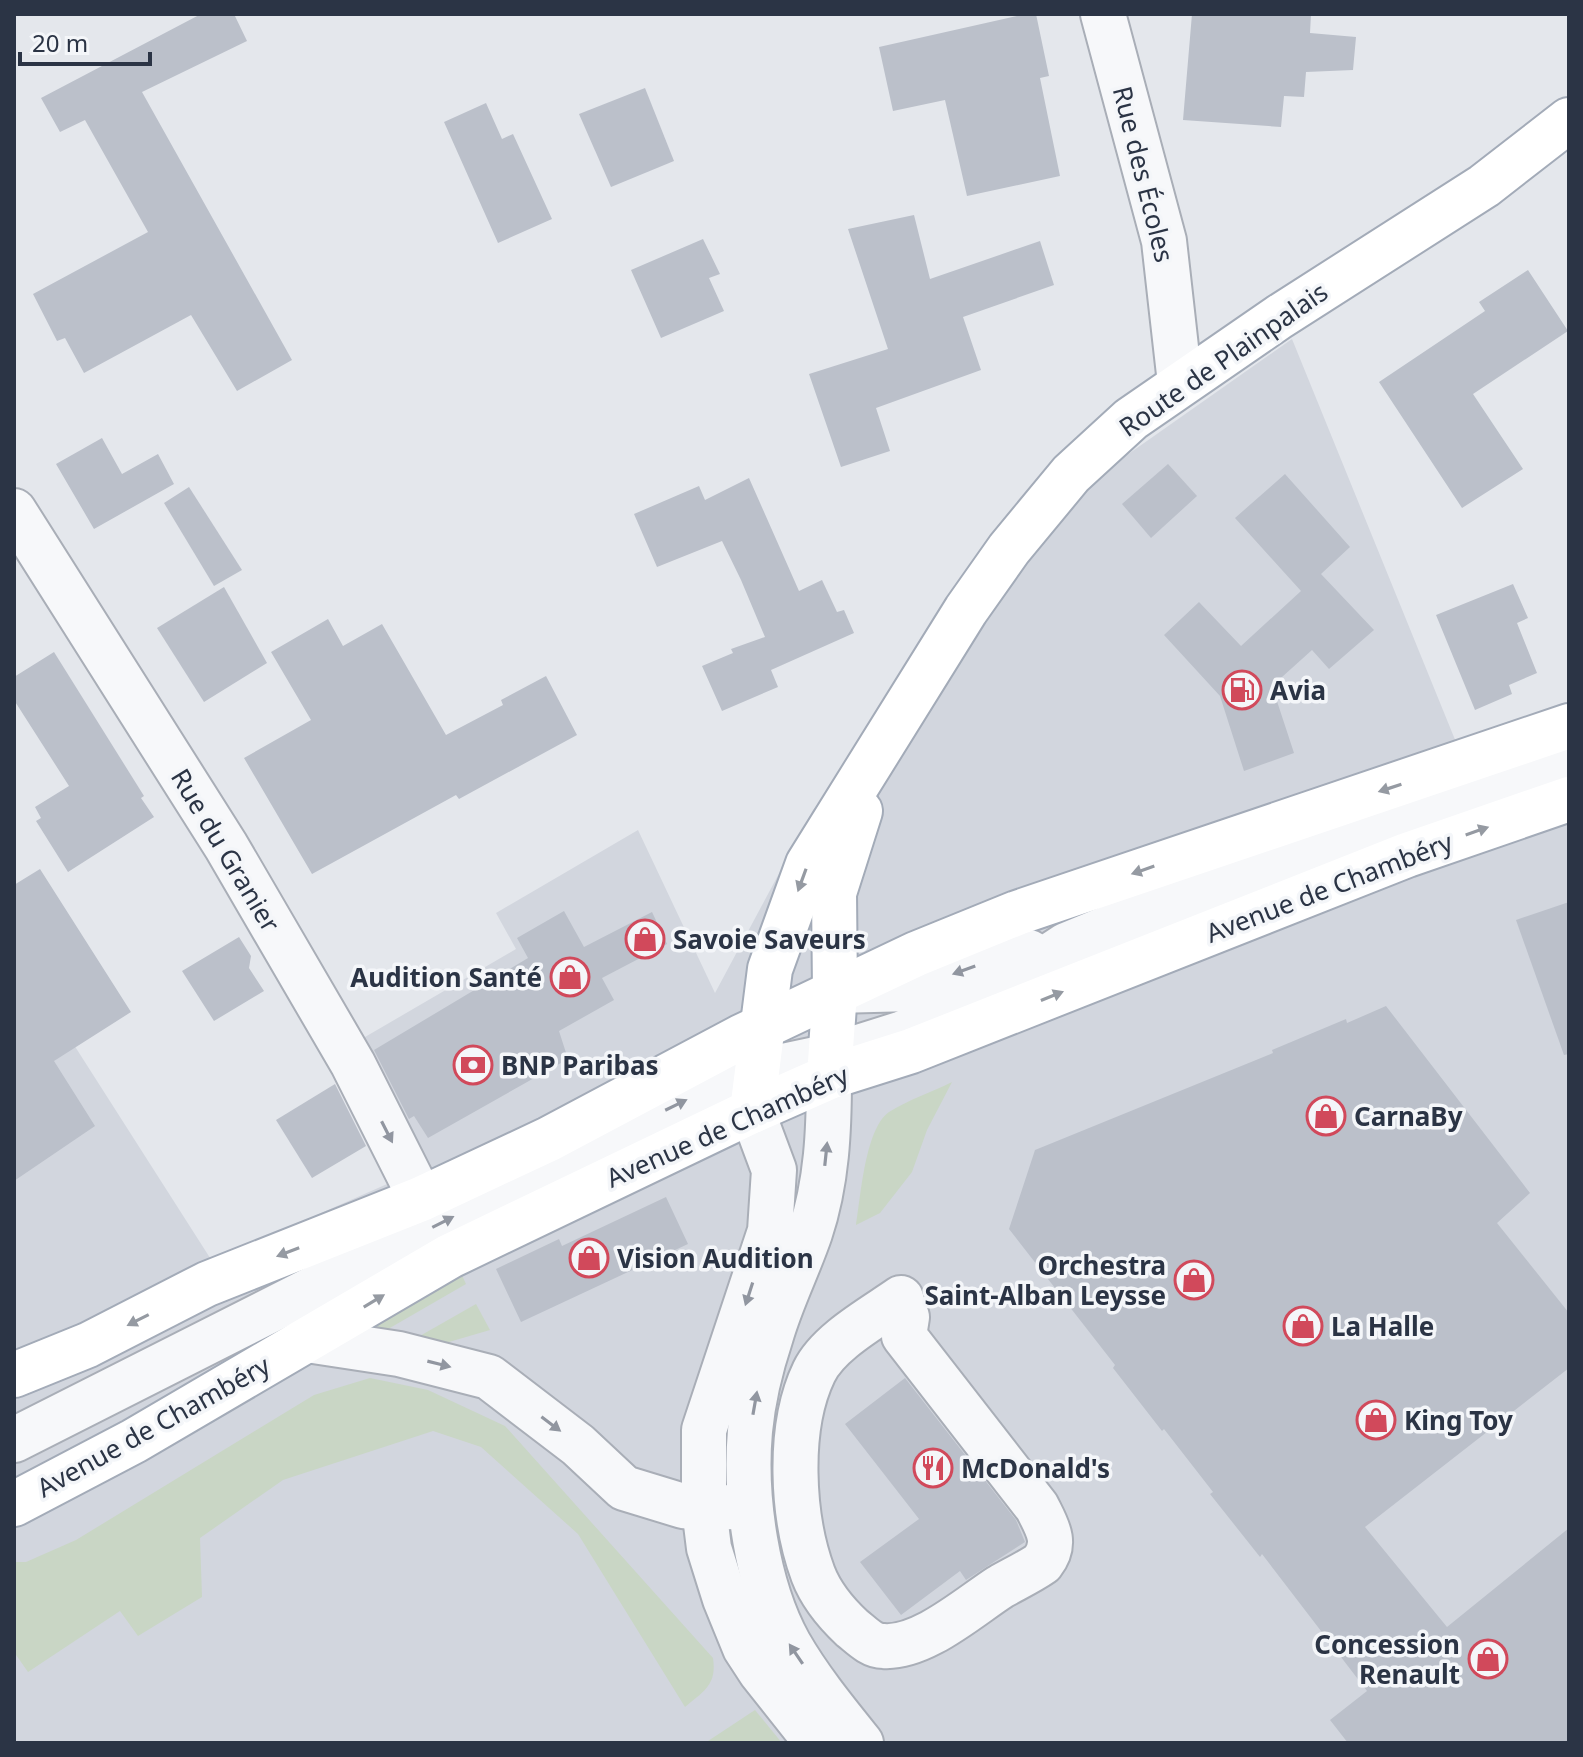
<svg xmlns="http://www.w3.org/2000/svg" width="1583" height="1757" viewBox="0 0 1583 1757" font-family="'Noto Sans',sans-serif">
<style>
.built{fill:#d2d6de}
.green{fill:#c9d6c5}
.building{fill:#bbc0ca}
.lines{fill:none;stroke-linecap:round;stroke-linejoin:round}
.minor-casing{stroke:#a9aeb7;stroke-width:48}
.major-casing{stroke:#a3abb8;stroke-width:48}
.minor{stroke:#f7f8fa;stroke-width:44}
.major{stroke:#fff;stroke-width:44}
.oneway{fill:#959aa2}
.oneway2{fill:#9196a0}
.labels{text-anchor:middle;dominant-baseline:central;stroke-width:7;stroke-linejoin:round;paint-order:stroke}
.street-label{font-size:26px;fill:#2b3445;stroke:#f4f6f9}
.poi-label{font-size:26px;font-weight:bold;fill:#2b3445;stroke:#f4f6f9;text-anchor:start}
</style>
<rect width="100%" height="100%" fill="#e4e7ec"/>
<!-- built -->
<path class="built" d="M 1292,339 L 1458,747 L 1569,708 L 1569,1743 L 14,1743 L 14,951 L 212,1261 L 419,1170 L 353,1044 L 516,949 L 496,913 L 638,830 L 715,993 L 813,810 L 1100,474 Z"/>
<!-- green -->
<g class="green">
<path d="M 952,1082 L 927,1130 L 912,1172 L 880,1213 L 856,1225 C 861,1196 865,1129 889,1112 C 908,1100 932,1092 952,1082 Z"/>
<path d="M 459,1269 L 466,1284 L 376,1336 L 352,1332 Z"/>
<path d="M 476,1304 L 490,1330 L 449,1342 L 411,1341 Z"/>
<path d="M 370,1378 L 428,1390 L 505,1426 L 713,1658 C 717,1685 704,1691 685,1707 L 578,1534 L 481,1447 L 433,1431 L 283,1480 L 200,1538 L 202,1597 L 138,1636 L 120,1611 L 28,1672 L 14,1652 L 14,1562 L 26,1562 L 76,1540 L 314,1395 Z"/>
<path d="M 755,1710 L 782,1743 L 708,1741 Z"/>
</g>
<!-- building -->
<g class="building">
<path d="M 201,14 L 234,14 L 247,41 L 142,92 L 292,360 L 237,391 L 191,315 L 84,373 L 65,338 L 57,341 L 33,294 L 148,232 L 85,120 L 60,132 L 41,98 Z"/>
<path d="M 1026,14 L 1036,14 L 1049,76 L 1040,78 L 1060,176 L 967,196 L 945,100 L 893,111 L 879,47 Z"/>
<path d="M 1192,14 L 1311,14 L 1310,33 L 1356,37 L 1353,70 L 1306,72 L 1304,97 L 1284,96 L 1281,127 L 1183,120 Z"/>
<path d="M 645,88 L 674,161 L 611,187 L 579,114 Z"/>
<path d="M 486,103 L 502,139 L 513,134 L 552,219 L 498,243 L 444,122 Z"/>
<path d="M 914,215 L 930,279 L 1040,241 L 1054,285 L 963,317 L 981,370 L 876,408 L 890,451 L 841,467 L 809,374 L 888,349 L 848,229 Z"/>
<path d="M 703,239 L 720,274 L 709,278 L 724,311 L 661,338 L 631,270 Z"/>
<path d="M 1528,270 L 1568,331 L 1473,394 L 1523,469 L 1462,508 L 1379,382 L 1485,311 L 1479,302 Z"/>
<path d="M 102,438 L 122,474 L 158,454 L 174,484 L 94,529 L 56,464 Z"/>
<path d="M 1168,464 L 1197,496 L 1151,538 L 1122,504 Z"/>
<path d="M 1285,474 L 1350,547 L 1321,574 L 1374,630 L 1329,669 L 1312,650 L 1272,686 L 1294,753 L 1244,771 L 1220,696 L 1164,635 L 1199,602 L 1241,646 L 1301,591 L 1235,518 Z"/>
<path d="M 749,478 L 799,591 L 822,580 L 837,612 L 844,610 L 854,633 L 771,670 L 778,687 L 722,711 L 702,666 L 733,653 L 731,649 L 765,637 L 741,580 L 722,541 L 657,567 L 634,514 L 699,486 L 705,500 Z"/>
<path d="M 189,487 L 242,570 L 214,586 L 164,503 Z"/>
<path d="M 1513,584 L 1528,618 L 1517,623 L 1537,673 L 1509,685 L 1512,694 L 1475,710 L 1436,615 Z"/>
<path d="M 224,587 L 267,663 L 204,702 L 157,628 Z"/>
<path d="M 328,619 L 343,646 L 382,624 L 446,735 L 503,705 L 501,700 L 546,676 L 577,735 L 459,799 L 456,795 L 312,874 L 244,758 L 311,720 L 271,652 Z"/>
<path d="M 54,652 L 144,796 L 141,798 L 154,817 L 68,872 L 36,821 L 41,818 L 35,807 L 69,786 L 14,700 L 14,677 Z"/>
<path d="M 40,869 L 131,1012 L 54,1061 L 95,1126 L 14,1181 L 14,885 Z"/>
<path d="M 1569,902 L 1569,1054 L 1564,1055 L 1516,920 Z"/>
<path d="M 564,911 L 584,947 L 652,912 L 667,944 L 602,978 L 614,1000 L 559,1031 L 568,1059 L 428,1138 L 414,1116 L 409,1119 L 374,1050 L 528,958 L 517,938 Z"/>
<path d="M 239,937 L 251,956 L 249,968 L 264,991 L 214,1021 L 182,971 Z"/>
<path d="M 1386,1006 L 1530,1193 L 1497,1223 L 1569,1313 L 1569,1368 L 1365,1527 L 1447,1627 L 1569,1528 L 1569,1743 L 1348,1743 L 1330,1720 L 1367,1691 L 1262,1554 L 1260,1557 L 1210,1494 L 1213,1492 L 1164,1429 L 1162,1431 L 1113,1368 L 1115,1365 L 1009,1229 L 1035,1150 L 1273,1053 L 1272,1050 L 1346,1019 L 1347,1023 Z"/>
<path d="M 335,1084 L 366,1146 L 312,1178 L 276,1120 Z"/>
<path d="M 666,1197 L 688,1244 L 521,1322 L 496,1269 L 559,1239 L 562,1246 Z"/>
<path d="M 905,1378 L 1016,1520 L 1025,1542 L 966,1580 L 960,1571 L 901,1615 L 860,1562 L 919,1519 L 845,1424 Z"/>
</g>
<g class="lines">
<!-- minor casing -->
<g class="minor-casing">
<g id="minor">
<path d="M 1103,14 L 1164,241 L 1180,383"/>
<path d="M 14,511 L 226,846 L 353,1064 L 421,1199"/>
<path d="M 835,991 L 912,989 L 999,957 L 1029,952"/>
<path d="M 829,1077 C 829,1130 827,1182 810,1233 C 798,1268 781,1301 771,1336 C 761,1366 753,1399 750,1431 C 744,1497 757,1586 789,1644 C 809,1679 836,1712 861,1743"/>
<path d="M 752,1111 L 774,1170 L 770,1231 L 704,1430 L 704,1508 L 709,1548 L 725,1599 L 745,1648 L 760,1671 L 817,1743"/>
<path d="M 901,1298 L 907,1317 L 904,1336 L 1037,1507 C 1047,1527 1058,1543 1042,1563 C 1029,1572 1014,1579 1000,1587 C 969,1607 922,1649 883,1646 C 871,1646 861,1635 852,1628 C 836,1613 821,1595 813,1574 C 792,1517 787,1428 814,1372 C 828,1342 874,1317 901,1298 Z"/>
<path d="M 307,1340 L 399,1354 L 489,1377 L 578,1445 L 624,1488 L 683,1506 L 704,1508 L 734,1507"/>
<path d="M 14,1440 L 690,1098 L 755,1072 L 830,1056 L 903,1033 L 1004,986 L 1066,945 L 1146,912 L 1569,761"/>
</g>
</g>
<!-- major casing -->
<g class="major-casing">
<g id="major">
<path d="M 829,1077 L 835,991 L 834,893 L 860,811"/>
<path d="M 752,1111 L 770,969 L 808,864 L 966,610 L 1009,549 L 1071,474 L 1131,419 L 1279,317 L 1484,186 L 1569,120"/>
<path d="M 14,1375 L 88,1345 L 207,1284 L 421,1199 L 549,1139 L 741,1037 L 916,954 L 1017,913 L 1569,726"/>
<path d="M 14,1504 L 134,1441 L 450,1256 L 752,1111 L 829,1077 L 911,1051 L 1407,855 L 1569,799"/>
</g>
</g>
<!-- minor -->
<use href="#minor" class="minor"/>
<!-- major -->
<use href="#major" class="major"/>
</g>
<!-- one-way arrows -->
<defs><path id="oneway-solid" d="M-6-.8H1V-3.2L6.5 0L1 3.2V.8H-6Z" transform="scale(2)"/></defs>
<g class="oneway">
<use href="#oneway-solid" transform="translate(1390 788) rotate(162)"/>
<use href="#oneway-solid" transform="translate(1477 831) rotate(-19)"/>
<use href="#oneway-solid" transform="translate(1143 870) rotate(161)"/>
<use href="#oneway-solid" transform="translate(802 880) rotate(110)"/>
<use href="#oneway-solid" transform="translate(1052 996) rotate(-22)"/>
<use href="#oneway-solid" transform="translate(288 1252) rotate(159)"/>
<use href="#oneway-solid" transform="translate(374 1301) rotate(-31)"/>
<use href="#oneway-solid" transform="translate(138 1320) rotate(153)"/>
</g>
<g class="oneway2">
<use href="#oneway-solid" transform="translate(964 970) rotate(160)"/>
<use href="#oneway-solid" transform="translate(676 1105) rotate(-26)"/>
<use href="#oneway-solid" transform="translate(387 1132) rotate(63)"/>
<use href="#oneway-solid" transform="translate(826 1154) rotate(-84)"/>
<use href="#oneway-solid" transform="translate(443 1222) rotate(-27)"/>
<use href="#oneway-solid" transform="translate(749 1294) rotate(108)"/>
<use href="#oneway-solid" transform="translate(439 1364) rotate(14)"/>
<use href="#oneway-solid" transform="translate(755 1403) rotate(-80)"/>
<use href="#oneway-solid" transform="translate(551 1424) rotate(37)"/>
<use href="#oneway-solid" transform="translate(796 1654) rotate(-124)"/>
</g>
<!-- icons -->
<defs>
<g id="fuel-ring" transform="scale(2)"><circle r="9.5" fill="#f4f6f9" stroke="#d1495b" stroke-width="1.5"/><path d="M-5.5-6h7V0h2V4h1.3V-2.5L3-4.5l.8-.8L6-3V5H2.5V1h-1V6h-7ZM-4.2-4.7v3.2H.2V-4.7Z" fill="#d1495b"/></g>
<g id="shop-ring" transform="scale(2)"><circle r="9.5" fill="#f4f6f9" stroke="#d1495b" stroke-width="1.5"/><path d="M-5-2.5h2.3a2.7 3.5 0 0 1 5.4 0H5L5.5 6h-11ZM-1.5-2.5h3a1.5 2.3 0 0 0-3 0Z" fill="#d1495b"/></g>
<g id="bank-ring" transform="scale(2)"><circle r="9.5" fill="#f4f6f9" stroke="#d1495b" stroke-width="1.5"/><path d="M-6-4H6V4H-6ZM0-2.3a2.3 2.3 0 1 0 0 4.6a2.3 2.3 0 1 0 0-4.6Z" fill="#d1495b"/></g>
<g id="restaurant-ring" transform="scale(2)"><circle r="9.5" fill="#f4f6f9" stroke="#d1495b" stroke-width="1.5"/><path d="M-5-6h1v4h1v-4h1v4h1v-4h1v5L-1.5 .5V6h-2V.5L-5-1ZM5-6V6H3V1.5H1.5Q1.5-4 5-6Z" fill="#d1495b"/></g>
</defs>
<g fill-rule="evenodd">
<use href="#fuel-ring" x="1242" y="690"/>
<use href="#shop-ring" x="645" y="939"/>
<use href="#shop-ring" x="570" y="977"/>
<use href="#bank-ring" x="473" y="1065"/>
<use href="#shop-ring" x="1326" y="1116"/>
<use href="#shop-ring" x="589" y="1258"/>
<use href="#shop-ring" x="1194" y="1280"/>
<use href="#shop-ring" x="1303" y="1326"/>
<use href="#shop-ring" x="1376" y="1420"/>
<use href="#restaurant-ring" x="933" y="1468"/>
<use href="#shop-ring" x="1488" y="1659"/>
</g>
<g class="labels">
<!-- street labels -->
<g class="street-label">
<text transform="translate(1144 174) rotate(76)">Rue des Écoles</text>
<text transform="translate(1223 359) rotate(-35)">Route de Plainpalais</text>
<text transform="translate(226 850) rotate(59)">Rue du Granier</text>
<text transform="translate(1329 887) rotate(-21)">Avenue de Chambéry</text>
<text transform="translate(727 1126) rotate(-24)">Avenue de Chambéry</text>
<text transform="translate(153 1426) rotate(-29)">Avenue de Chambéry</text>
</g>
<!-- poi labels -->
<g class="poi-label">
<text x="1270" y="690">Avia</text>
<text x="673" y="939">Savoie Saveurs</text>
<text x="542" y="977" text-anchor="end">Audition Santé</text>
<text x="501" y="1065">BNP Paribas</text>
<text x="1354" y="1116">CarnaBy</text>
<text x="617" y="1258">Vision Audition</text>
<text x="1166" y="1265" text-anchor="end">Orchestra<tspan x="1166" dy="30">Saint-Alban Leysse</tspan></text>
<text x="1331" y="1326">La Halle</text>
<text x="1404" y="1420">King Toy</text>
<text x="961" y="1468">McDonald's</text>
<text x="1460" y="1644" text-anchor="end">Concession<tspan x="1460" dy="30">Renault</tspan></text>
</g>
</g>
<!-- border -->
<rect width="1583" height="1757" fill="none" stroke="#2b3445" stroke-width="32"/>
<!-- scale -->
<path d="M20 52v12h130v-12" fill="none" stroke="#2b3445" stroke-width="4"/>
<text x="32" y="52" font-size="24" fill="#2b3445" stroke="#f4f6f9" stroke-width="6" paint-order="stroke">20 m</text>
</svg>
